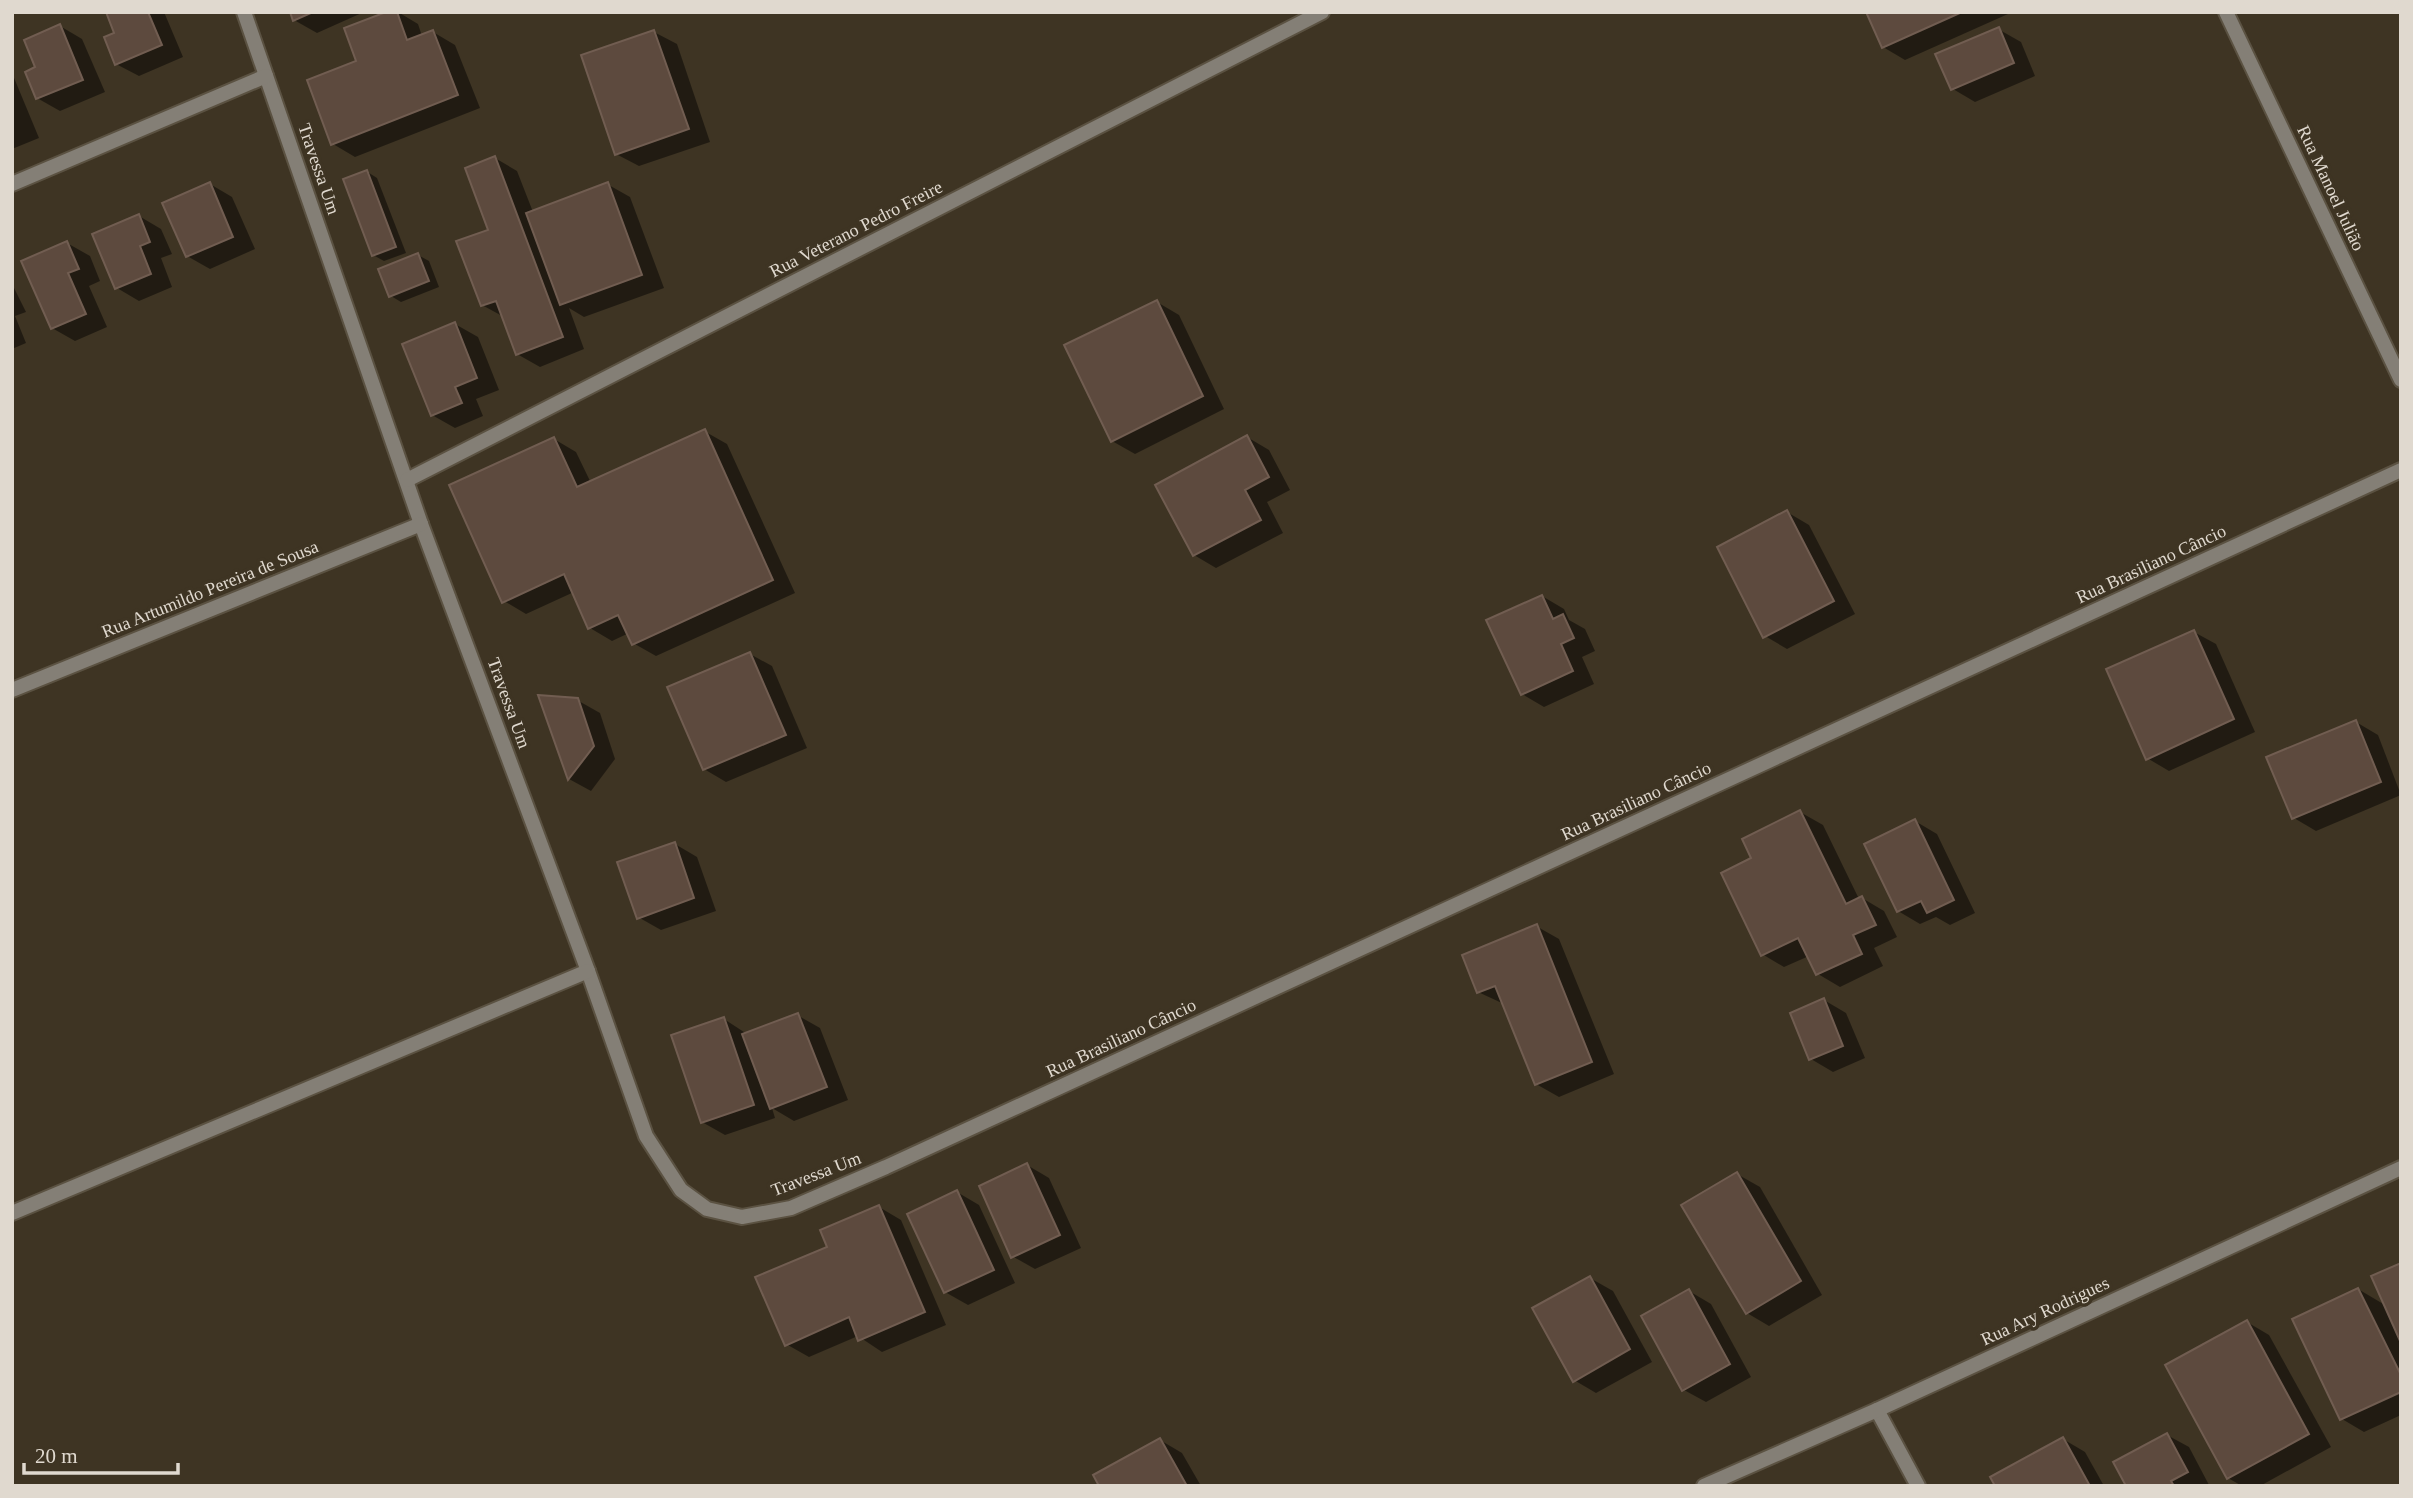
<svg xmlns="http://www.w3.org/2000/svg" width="2413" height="1498" viewBox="0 0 2413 1498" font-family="'Times New Roman',serif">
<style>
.shadow{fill:#0007}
.building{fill:#5d4a3e;stroke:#715d51;stroke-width:2}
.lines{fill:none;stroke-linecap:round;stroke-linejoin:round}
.street-casing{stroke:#5b5242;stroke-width:18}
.street{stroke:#847f76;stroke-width:14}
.labels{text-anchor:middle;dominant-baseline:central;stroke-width:7;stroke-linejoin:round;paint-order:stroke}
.street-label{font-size:18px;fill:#e0d9cf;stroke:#3e3423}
</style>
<rect width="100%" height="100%" fill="#3e3423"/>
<!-- shadow -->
<g class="shadow">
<path d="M 108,12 L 164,12 L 183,57 L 139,76 L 116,64 L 117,34 Z"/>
<path d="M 291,12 L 364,12 L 317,33 L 294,20 Z"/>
<path d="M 391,12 L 398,12 L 418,24 L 422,36 L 433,32 L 455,45 L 480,108 L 355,157 L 333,144 Z"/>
<path d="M 1867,12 L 2007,12 L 2008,14 L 1905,60 L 1883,47 Z"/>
<path d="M 60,26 L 82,39 L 105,92 L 60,111 L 37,98 Z"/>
<path d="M 1998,29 L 2021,42 L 2035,76 L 1975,102 L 1953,89 Z"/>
<path d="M 654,32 L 677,44 L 710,142 L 639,166 L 616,154 Z"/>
<path d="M 12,73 L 39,138 L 12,149 Z"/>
<path d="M 495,158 L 517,171 L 533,212 L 607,184 L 630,197 L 664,288 L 584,317 L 569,308 L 584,349 L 540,367 L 517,354 L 504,317 L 482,305 Z"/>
<path d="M 366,171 L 377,178 L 406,253 L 384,261 L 373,255 Z"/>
<path d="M 210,184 L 232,197 L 255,249 L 210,269 L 187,256 Z"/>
<path d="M 139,216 L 161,229 L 172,254 L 161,258 L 172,287 L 139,301 L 117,288 Z"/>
<path d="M 67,243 L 90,256 L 100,281 L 89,286 L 107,327 L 75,341 L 52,328 Z"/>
<path d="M 418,255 L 429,261 L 439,287 L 401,302 L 391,296 Z"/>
<path d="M 12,284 L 26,312 L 15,316 L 26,343 L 12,349 Z"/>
<path d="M 1157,302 L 1179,315 L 1224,409 L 1135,454 L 1112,441 Z"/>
<path d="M 455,324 L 478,337 L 499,390 L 476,399 L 483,416 L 455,428 L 432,415 Z"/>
<path d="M 704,431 L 727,444 L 795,593 L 656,656 L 633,643 L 629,633 L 612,641 L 590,628 L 574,592 L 526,614 L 504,601 L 554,439 L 576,452 L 591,483 Z"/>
<path d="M 1247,437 L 1269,450 L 1290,490 L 1267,502 L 1283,533 L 1216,568 L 1194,555 Z"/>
<path d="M 1787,512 L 1809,525 L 1855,614 L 1787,649 L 1765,636 Z"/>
<path d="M 1542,596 L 1564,609 L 1569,620 L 1585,629 L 1595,651 L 1582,657 L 1594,684 L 1544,707 L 1522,694 Z"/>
<path d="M 2194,632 L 2216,644 L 2255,732 L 2169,771 L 2147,758 Z"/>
<path d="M 750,654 L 772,666 L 807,748 L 726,782 L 704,769 Z"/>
<path d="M 541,697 L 577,700 L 600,713 L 615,759 L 591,791 L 569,779 Z"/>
<path d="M 2356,722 L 2378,735 L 2401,795 L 2316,831 L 2294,818 Z"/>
<path d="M 1800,812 L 1823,825 L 1859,899 L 1862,898 L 1884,911 L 1897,937 L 1874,948 L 1883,966 L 1840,987 L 1818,974 L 1809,956 L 1784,967 L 1762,954 L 1754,858 Z"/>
<path d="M 1915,821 L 1937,834 L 1975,913 L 1950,925 L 1936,917 L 1920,924 L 1898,911 Z"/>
<path d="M 675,844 L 697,857 L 716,911 L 661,930 L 638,917 Z"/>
<path d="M 1536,926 L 1559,939 L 1614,1074 L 1559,1097 L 1536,1084 L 1504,1004 L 1478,992 Z"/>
<path d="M 1824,1000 L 1846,1013 L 1865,1058 L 1833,1072 L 1811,1059 Z"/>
<path d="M 797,1015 L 820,1028 L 848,1100 L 794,1121 L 772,1108 L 775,1118 L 725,1135 L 702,1122 L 724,1019 L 747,1034 Z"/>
<path d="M 1027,1165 L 1049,1178 L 1081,1248 L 1035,1269 L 1012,1256 Z"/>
<path d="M 1737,1174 L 1760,1187 L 1822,1295 L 1769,1326 L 1747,1313 Z"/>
<path d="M 957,1192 L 979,1205 L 1015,1283 L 968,1305 L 945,1292 Z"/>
<path d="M 879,1207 L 901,1220 L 946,1325 L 882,1352 L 858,1336 L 809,1357 L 786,1344 L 829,1248 Z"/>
<path d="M 2401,1265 L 2401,1415 L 2364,1432 L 2342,1419 L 2358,1289 L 2385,1305 Z"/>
<path d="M 1590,1278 L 1613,1291 L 1652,1362 L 1596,1393 L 1574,1380 Z"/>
<path d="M 1689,1291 L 1711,1304 L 1751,1377 L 1706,1402 L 1684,1390 Z"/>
<path d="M 2247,1322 L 2269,1335 L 2331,1447 L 2260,1486 L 2242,1486 L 2228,1478 Z"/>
<path d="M 2167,1435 L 2189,1447 L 2209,1485 L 2128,1486 Z"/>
<path d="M 2063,1439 L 2085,1452 L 2104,1486 L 1997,1486 Z"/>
<path d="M 1160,1440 L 1182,1453 L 1201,1486 L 1101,1486 Z"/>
</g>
<!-- building -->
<g class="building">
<path d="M 106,12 L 148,12 L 162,45 L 115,65 L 104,37 L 114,33 Z"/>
<path d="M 290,12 L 313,12 L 293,21 Z"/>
<path d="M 386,12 L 397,12 L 407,40 L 433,30 L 458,95 L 331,145 L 307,80 L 356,61 L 344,28 Z"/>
<path d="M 1866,12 L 1962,12 L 1882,48 Z"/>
<path d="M 60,24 L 83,80 L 36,99 L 25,72 L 35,67 L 24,40 Z"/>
<path d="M 1999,27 L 2014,63 L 1951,90 L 1935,54 Z"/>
<path d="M 654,30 L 689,129 L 615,155 L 581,55 Z"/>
<path d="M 495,156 L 563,337 L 516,355 L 496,301 L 481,306 L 456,241 L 488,230 L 465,168 Z"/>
<path d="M 367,170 L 396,247 L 372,256 L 343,179 Z"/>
<path d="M 210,182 L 233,237 L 186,257 L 162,203 Z"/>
<path d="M 608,182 L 642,275 L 560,305 L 526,213 Z"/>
<path d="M 139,214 L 150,242 L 140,246 L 151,274 L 115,289 L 92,234 Z"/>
<path d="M 67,241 L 79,269 L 68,273 L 86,314 L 51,329 L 21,261 Z"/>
<path d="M 418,253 L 429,281 L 389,297 L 378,269 Z"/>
<path d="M 1157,300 L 1203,396 L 1111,442 L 1064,345 Z"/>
<path d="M 455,322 L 477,378 L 455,387 L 462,403 L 431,416 L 402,344 Z"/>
<path d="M 705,429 L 773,580 L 632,645 L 618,615 L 588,629 L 564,574 L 502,603 L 449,485 L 554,437 L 577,487 Z"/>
<path d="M 1247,435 L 1269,477 L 1245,490 L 1261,520 L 1193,556 L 1155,485 Z"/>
<path d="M 1787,510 L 1834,601 L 1763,638 L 1717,547 Z"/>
<path d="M 1542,595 L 1553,619 L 1563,614 L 1574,638 L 1561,644 L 1573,671 L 1521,695 L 1486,620 Z"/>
<path d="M 2194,630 L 2234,719 L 2146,760 L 2106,669 Z"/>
<path d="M 750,652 L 786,735 L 703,770 L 667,687 Z"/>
<path d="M 538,695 L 578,698 L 594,746 L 568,780 Z"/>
<path d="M 2356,720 L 2381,782 L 2292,819 L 2266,757 Z"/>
<path d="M 1800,810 L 1846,904 L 1862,896 L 1876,925 L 1853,935 L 1862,954 L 1816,975 L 1798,938 L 1761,956 L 1721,873 L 1751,858 L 1742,839 Z"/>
<path d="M 1915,819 L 1954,900 L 1927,913 L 1921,901 L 1897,912 L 1864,844 Z"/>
<path d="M 675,842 L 694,898 L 637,919 L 617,862 Z"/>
<path d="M 1537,924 L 1592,1062 L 1535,1085 L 1495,986 L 1477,993 L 1462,955 Z"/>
<path d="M 1824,998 L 1843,1046 L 1809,1060 L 1790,1013 Z"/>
<path d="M 798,1013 L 827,1087 L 770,1109 L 742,1034 Z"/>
<path d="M 724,1017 L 754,1105 L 701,1123 L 671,1035 Z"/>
<path d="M 1027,1163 L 1060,1235 L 1011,1258 L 979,1186 Z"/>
<path d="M 1737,1172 L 1801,1281 L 1746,1314 L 1681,1205 Z"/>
<path d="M 957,1190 L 994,1270 L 944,1293 L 907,1214 Z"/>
<path d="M 879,1205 L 925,1312 L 858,1341 L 849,1317 L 785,1346 L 755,1277 L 827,1247 L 820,1230 Z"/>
<path d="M 2401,1263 L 2401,1343 L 2371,1276 Z"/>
<path d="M 1590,1276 L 1630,1349 L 1573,1382 L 1532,1308 Z"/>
<path d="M 2358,1288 L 2401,1375 L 2401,1392 L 2340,1420 L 2292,1319 Z"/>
<path d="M 1689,1289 L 1730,1364 L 1682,1391 L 1641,1316 Z"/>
<path d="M 2247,1320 L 2309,1434 L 2227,1479 L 2165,1365 Z"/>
<path d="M 2167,1433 L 2188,1472 L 2171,1481 L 2174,1486 L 2126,1486 L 2113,1462 Z"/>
<path d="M 2063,1437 L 2090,1486 L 1995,1486 L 1990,1477 Z"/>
<path d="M 1160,1438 L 1187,1486 L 1099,1486 L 1093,1475 Z"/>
</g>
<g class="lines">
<!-- street casing -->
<g class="street-casing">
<g id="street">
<path d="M 244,12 L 421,524 L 588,971 L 646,1136 L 681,1190 L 707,1209 L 742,1217 L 791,1208 L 886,1167 L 2401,470"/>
<path d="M 2226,12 L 2401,380"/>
<path d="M 12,184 L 266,76"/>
<path d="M 407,480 L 1322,12"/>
<path d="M 12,690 L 421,524"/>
<path d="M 12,1213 L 588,971"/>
<path d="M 1877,1410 L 1918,1486"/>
<path d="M 1704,1486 L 1877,1410 L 2401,1168"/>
</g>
</g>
<!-- street -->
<use href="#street" class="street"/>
</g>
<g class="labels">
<!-- street labels -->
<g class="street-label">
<text transform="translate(319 169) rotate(71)">Travessa Um</text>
<text transform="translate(2331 188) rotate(65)">Rua Manoel Julião</text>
<text transform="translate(856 229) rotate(-27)">Rua Veterano Pedro Freire</text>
<text transform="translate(2151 564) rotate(-25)">Rua Brasiliano Câncio</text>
<text transform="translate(210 589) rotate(-22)">Rua Artumildo Pereira de Sousa</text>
<text transform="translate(509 703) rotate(70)">Travessa Um</text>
<text transform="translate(1636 801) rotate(-25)">Rua Brasiliano Câncio</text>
<text transform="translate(1121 1038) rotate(-25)">Rua Brasiliano Câncio</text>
<text transform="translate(816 1174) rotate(-21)">Travessa Um</text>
<text transform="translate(2045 1311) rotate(-25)">Rua Ary Rodrigues</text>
</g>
</g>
<!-- border -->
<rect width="2413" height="1498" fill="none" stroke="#e0d9cf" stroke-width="28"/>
<!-- scale -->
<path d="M24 1463v10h154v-10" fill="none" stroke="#e0d9cf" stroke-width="3.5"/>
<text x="35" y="1463" font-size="21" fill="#e0d9cf" stroke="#3e3423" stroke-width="5" paint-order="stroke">20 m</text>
</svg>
